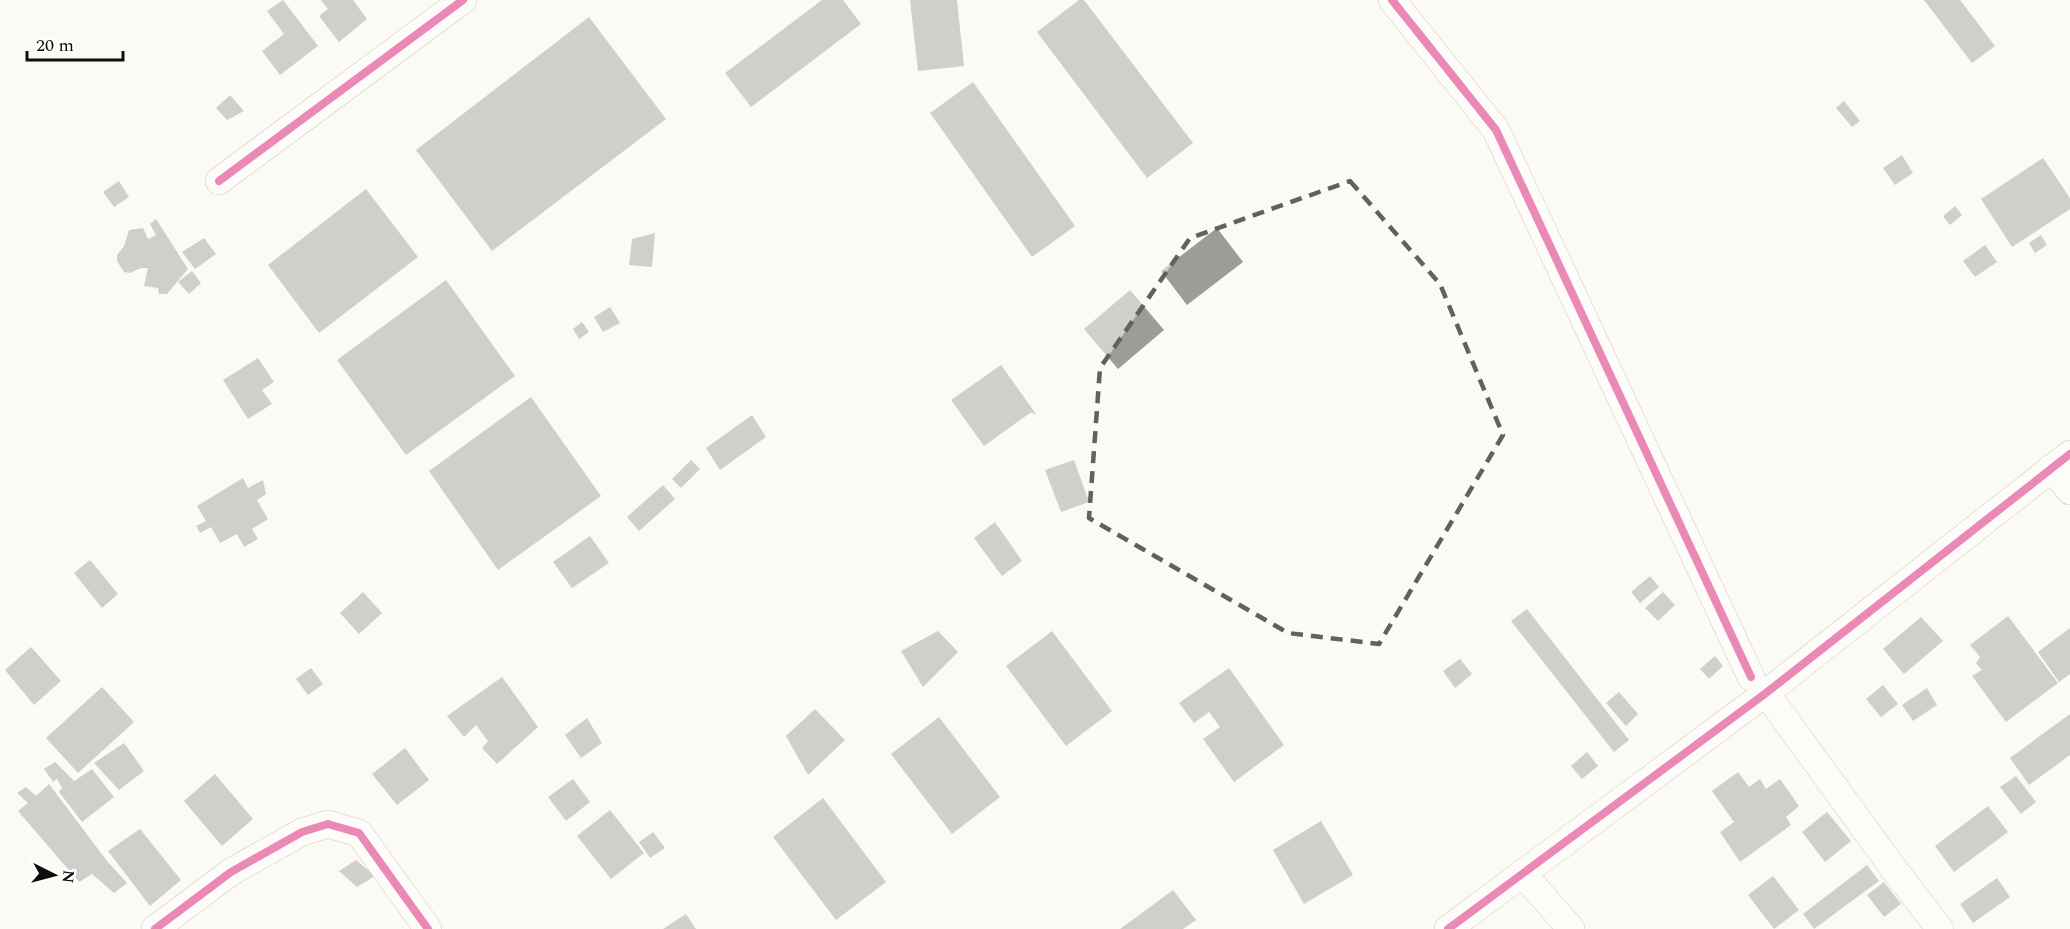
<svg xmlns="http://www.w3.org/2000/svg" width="2070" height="929" viewBox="0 0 2070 929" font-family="Spectral,serif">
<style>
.building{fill:#9e9c99}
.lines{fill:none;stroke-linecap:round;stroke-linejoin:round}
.street-casing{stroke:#959492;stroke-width:28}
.street{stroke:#fefefd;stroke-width:27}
.cycleway-casing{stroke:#fff;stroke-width:11}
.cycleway{stroke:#d6006c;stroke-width:8}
.marked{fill:none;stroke:#61615e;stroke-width:4.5;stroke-dasharray:12 8;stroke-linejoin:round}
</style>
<rect width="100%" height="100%" fill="#fbfaf4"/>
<!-- building -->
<g class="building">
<path d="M 283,0 L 318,46 L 280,75 L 262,51 L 284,34 L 267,11 Z"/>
<path d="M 321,0 L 353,0 L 367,19 L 339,42 L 319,16 L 328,9 Z"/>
<path d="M 822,0 L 843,0 L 861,24 L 751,107 L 725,73 Z"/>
<path d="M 910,0 L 957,0 L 964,66 L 918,71 Z"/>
<path d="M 1079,0 L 1084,0 L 1193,143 L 1147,178 L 1037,32 Z"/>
<path d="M 1924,0 L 1960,0 L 1995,46 L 1972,63 Z"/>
<path d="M 589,17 L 666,119 L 492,251 L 416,150 Z"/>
<path d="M 973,82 L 1075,226 L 1032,257 L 930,113 Z"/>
<path d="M 230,95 L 244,111 L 227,120 L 216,108 Z"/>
<path d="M 1844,101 L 1860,121 L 1852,127 L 1836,108 Z"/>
<path d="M 1902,155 L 1913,173 L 1895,185 L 1883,168 Z"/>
<path d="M 2043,158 L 2070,198 L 2070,209 L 2012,247 L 1981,199 Z"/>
<path d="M 119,181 L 129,197 L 114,207 L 103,192 Z"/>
<path d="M 366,189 L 418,257 L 319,333 L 268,265 Z"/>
<path d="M 1955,206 L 1962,215 L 1950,225 L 1943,216 Z"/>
<path d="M 156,219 L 188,269 L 167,294 L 159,294 L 158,288 L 144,286 L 148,268 L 141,268 L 130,273 L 124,272 L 117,261 L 117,255 L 124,246 L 129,230 L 143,228 L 148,239 L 156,235 L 150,224 Z"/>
<path d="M 1217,228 L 1243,262 L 1187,305 L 1161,271 Z"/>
<path d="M 655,233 L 652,267 L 629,265 L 632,239 Z"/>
<path d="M 2041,235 L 2047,245 L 2035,253 L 2029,243 Z"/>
<path d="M 204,238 L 216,254 L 195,269 L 182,252 Z"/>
<path d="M 1985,245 L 1997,262 L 1975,277 L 1963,261 Z"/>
<path d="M 192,271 L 201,283 L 189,294 L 178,282 Z"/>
<path d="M 446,280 L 515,376 L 406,455 L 337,360 Z"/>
<path d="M 1130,290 L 1164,330 L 1118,369 L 1084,329 Z"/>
<path d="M 610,307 L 620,323 L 603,332 L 594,317 Z"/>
<path d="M 582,322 L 589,332 L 579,339 L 573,329 Z"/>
<path d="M 258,358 L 274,382 L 262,390 L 272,404 L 248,419 L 223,380 Z"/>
<path d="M 1001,365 L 1036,414 L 1030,413 L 984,446 L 951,400 Z"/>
<path d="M 531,397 L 601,496 L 498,570 L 429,471 Z"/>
<path d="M 752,415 L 766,437 L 720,470 L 706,448 Z"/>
<path d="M 691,460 L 700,469 L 681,488 L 672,479 Z"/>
<path d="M 1074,460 L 1089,502 L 1061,512 L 1045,470 Z"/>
<path d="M 243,478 L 248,488 L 263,480 L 266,494 L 257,500 L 268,519 L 252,529 L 258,539 L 244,547 L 237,534 L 220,543 L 211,527 L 200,533 L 196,526 L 206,521 L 197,506 Z"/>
<path d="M 663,485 L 675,499 L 639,531 L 627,517 Z"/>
<path d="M 995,522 L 1022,561 L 1002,576 L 974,538 Z"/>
<path d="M 590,536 L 609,563 L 572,588 L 553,562 Z"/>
<path d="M 90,560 L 118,594 L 102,608 L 74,573 Z"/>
<path d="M 1650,576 L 1659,587 L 1640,603 L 1631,592 Z"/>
<path d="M 363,592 L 382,613 L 359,634 L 340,613 Z"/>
<path d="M 1663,592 L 1675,605 L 1658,621 L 1645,608 Z"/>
<path d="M 1527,609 L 1629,740 L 1614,752 L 1511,621 Z"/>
<path d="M 2008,616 L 2058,683 L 2006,722 L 1972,676 L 1982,670 L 1976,663 L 1980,657 L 1970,645 Z"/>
<path d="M 1921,617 L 1943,641 L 1904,674 L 1883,649 Z"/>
<path d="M 2070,628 L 2070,674 L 2059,682 L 2038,652 Z"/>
<path d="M 938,631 L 958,652 L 923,687 L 901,651 Z"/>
<path d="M 1052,631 L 1112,711 L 1066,746 L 1006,666 Z"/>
<path d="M 31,647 L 61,681 L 34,705 L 5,670 Z"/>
<path d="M 1715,656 L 1723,666 L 1709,679 L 1700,669 Z"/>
<path d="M 1460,659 L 1472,674 L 1455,688 L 1443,671 Z"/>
<path d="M 311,668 L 323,684 L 308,695 L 296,679 Z"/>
<path d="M 1229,668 L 1284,745 L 1234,782 L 1203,739 L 1220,727 L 1209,712 L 1194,723 L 1179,703 Z"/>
<path d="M 502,677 L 538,727 L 497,764 L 482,748 L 488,741 L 476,725 L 464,737 L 447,716 Z"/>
<path d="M 1883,685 L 1898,704 L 1881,717 L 1866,699 Z"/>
<path d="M 102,687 L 134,722 L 78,773 L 46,738 Z"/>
<path d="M 1927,688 L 1937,705 L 1913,721 L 1902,705 Z"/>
<path d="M 1619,692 L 1638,714 L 1626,726 L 1606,703 Z"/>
<path d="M 815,709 L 845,740 L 808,775 L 786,736 Z"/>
<path d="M 2070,714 L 2070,755 L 2029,785 L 2010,758 Z"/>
<path d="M 939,717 L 1000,797 L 952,834 L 891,754 Z"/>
<path d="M 587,718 L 602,743 L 581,758 L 565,735 Z"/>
<path d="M 124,743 L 144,771 L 119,790 L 94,763 Z"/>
<path d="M 405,748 L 429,780 L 397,805 L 372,774 Z"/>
<path d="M 1587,752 L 1598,766 L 1582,779 L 1571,766 Z"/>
<path d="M 55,762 L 74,781 L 92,769 L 114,797 L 82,822 L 59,792 L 62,788 L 57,779 L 53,782 L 44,769 Z"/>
<path d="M 1738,772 L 1749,787 L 1760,779 L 1766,789 L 1780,779 L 1799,806 L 1786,817 L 1791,825 L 1740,862 L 1720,832 L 1734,822 L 1712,791 Z"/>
<path d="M 215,774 L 253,819 L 222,846 L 184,801 Z"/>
<path d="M 2016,776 L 2036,802 L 2021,814 L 2000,787 Z"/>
<path d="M 573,779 L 590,802 L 566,821 L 548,797 Z"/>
<path d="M 49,784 L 107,861 L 127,883 L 114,893 L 92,874 L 79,882 L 18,811 L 28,803 L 17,793 L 26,787 L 36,796 Z"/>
<path d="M 823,798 L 886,882 L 836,920 L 773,837 Z"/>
<path d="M 1988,806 L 2008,832 L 1954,872 L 1935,846 Z"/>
<path d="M 610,810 L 644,853 L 611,879 L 577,836 Z"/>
<path d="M 1827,812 L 1851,841 L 1825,862 L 1802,832 Z"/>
<path d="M 1321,821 L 1353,875 L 1304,904 L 1273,850 Z"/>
<path d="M 140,829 L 181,880 L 150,906 L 108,851 Z"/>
<path d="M 653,832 L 665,848 L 650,858 L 639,842 Z"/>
<path d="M 356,860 L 375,876 L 357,887 L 339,871 Z"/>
<path d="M 1867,865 L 1879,881 L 1814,929 L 1803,914 Z"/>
<path d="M 1773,876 L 1799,910 L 1774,929 L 1748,895 Z"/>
<path d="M 1997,878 L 2010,897 L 1973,923 L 1960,904 Z"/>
<path d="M 1884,882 L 1901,904 L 1884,917 L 1867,895 Z"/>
<path d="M 1173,890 L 1196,920 L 1183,929 L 1120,929 Z"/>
<path d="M 686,914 L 696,929 L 663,929 Z"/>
</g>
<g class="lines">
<!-- street casing -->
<g class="street-casing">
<g id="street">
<path d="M 1392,0 L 1496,130 L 1751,677"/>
<path d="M 219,181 L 463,0"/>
<path d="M 2051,468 L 2070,491"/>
<path d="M 1766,693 L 1896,872 L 1940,929"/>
<path d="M 1522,873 L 1571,929"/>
<path d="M 155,929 L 231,872 L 302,832 L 328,824 L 359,833 L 428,929"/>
<path d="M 1448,929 L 1766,693 L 2070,454"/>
</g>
</g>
<!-- street -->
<use href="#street" class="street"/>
<!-- cycleway casing -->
<g class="cycleway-casing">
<g id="cycleway">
<path d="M 1392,0 L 1496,130 L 1751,677"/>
<path d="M 219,181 L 463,0"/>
<path d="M 155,929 L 231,872 L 302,832 L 328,824 L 359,833 L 428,929"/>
<path d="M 1448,929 L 1766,693 L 2070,454"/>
</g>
</g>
<!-- cycleway -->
<use href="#cycleway" class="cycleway"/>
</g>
<!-- marked area -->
<path d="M0 0H2070V929H0ZM 1350,181 L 1440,284 L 1503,435 L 1379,644 L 1288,633 L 1089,518 L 1100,368 L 1190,238 Z" fill="#fbfaf4" fill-opacity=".55" fill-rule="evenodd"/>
<path class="marked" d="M 1350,181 L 1440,284 L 1503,435 L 1379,644 L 1288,633 L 1089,518 L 1100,368 L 1190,238 Z"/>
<!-- north arrow -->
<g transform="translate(54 875) rotate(96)" stroke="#ffffff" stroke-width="4.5" paint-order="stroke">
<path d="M0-4.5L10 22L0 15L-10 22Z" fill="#0e0e0e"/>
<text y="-9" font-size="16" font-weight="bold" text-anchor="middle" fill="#0e0e0e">N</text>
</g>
<!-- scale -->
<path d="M27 51v9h96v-9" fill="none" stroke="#0e0e0e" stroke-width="3"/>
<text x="36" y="51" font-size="18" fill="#0e0e0e" stroke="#ffffff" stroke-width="4.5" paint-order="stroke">20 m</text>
</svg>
